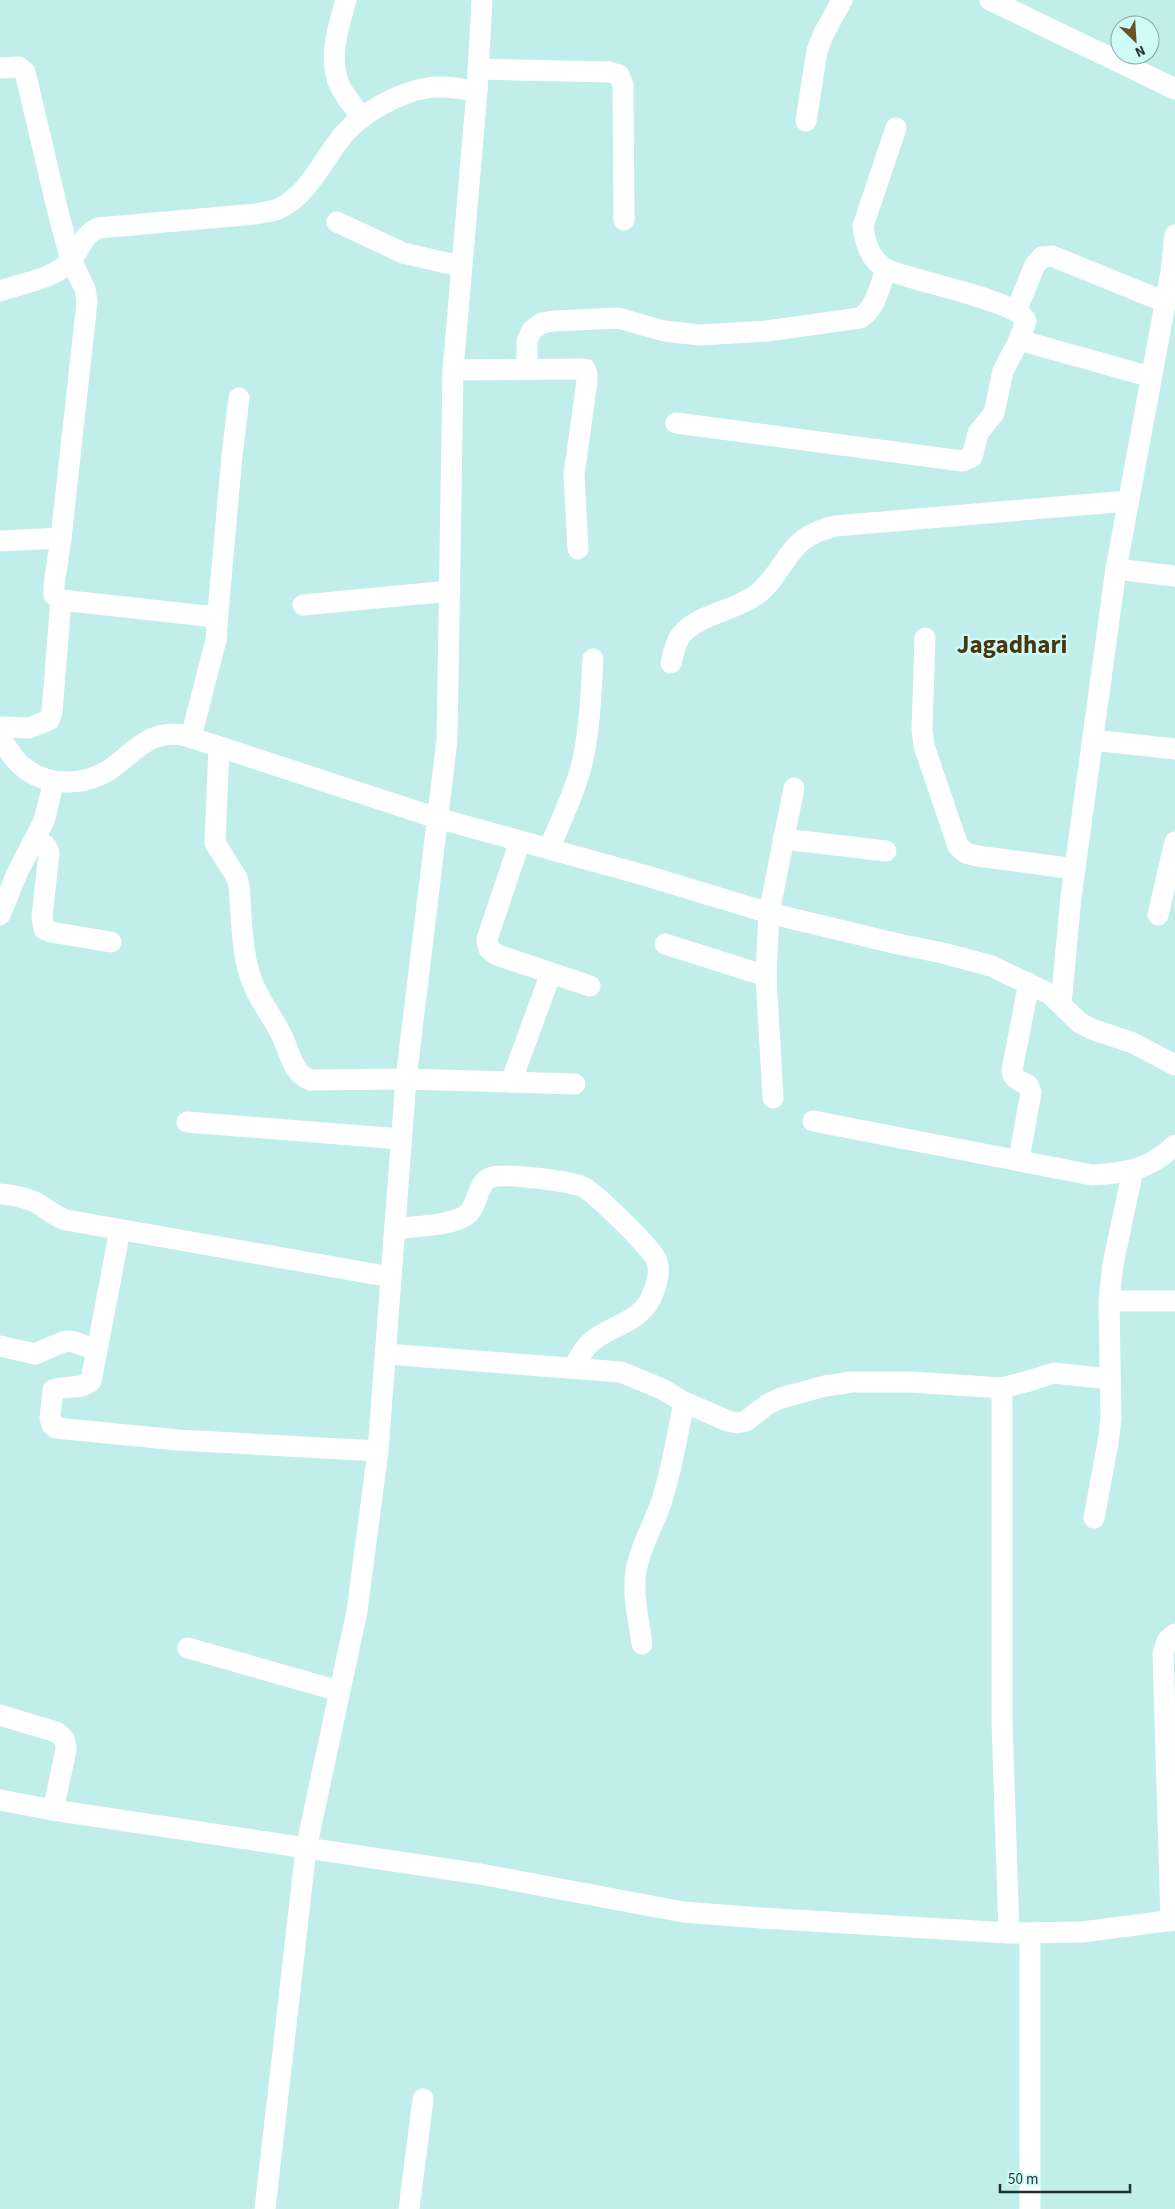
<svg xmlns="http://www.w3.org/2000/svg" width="1175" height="2209" viewBox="0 0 1175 2209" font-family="'Source Sans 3',sans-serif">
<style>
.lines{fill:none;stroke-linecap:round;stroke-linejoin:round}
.minor{stroke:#fff;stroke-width:21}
.labels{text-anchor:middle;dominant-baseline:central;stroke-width:5;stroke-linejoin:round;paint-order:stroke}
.town-label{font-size:25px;font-weight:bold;fill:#49350e;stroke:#cefaf8}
</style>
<rect width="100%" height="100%" fill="#c1edea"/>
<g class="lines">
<!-- minor -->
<g class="minor">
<path d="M 346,0 C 338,28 327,61 341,88 C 347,99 355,108 362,118"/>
<path d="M 990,0 L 1175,89"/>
<path d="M 0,68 L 19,67 L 25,72 L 59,216 L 71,260 L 85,289 L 87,302 L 61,538 L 54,585 L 54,595 L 61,600 L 206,616 L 213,615 L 218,612 L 232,456 L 239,398"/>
<path d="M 478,69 L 609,72 L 619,75 L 623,85 L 624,220"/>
<path d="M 806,121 L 817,51 L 823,35 L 842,0"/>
<path d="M 337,222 L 403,253 L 460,266"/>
<path d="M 0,291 C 22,283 55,279 71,260 C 82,247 81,237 98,228 L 256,214 C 263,212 272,212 278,209 C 309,195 323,159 344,134 C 363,112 398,93 427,88 C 443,85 460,89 477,91"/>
<path d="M 1016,311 L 1035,265 L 1042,257 L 1052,256 L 1165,302"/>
<path d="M 1019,340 L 1151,377"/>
<path d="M 527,369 L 527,341 L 532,330 L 542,323 L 554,321 L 618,318 L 664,331 L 700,335 L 767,331 L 860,318 C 876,309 880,285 886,269"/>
<path d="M 453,370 L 585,369 L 587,374 L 587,381 L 574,475 L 578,549"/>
<path d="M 676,423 L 962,461 L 972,457 L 978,433 L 994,413 L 1003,371 L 1019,340 L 1026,321 C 1018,300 910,281 886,269 C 871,261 865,242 863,226 L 896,128"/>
<path d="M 0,541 L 61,538"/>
<path d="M 1116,569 L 1175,576"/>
<path d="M 303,605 L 450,591"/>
<path d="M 925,638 L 922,729 L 924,746 L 958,846 L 966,853 L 977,856 L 1075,869"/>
<path d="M 671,663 C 674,651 676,638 687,629 C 706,613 735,610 756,595 C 776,581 784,555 803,540 C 812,533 824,529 835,526 L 1128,501"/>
<path d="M 0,727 L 29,728 L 49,720 L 52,712 L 61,600"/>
<path d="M 191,737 L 216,640 L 218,612"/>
<path d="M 0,739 C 7,747 13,759 22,766 C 47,788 86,786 112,768 C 137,750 149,730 183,735 L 437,818 L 647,876 L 769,913 L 898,944 L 943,953 L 991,966 L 1050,994 L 1080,1023 L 1092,1029 L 1133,1043 L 1175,1065"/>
<path d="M 1093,740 L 1175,749"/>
<path d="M 219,747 L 215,843 L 237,878 L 239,886 C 242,917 241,958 254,986 C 261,1003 274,1019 282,1036 C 290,1052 292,1073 310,1080 L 406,1079 L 575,1084"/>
<path d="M 36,839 L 46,846 L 49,853 L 42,917 L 44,929 L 51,932 L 111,942"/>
<path d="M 783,839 L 886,851"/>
<path d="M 520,841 L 487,939 L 489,949 L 497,955 L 590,986"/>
<path d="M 549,849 C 561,820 576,790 583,759 C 590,726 591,693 593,659"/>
<path d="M 0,915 L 18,871 L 44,821 L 54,781"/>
<path d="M 1158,915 L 1175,842"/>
<path d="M 665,944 L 766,976"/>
<path d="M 1061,1004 L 1071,897 L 1116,569 L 1171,272 L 1175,235"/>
<path d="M 511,1082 L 551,973"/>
<path d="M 773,1098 L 766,976 L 769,913 L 794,788"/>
<path d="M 813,1121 L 1092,1175 C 1127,1173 1149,1170 1175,1145"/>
<path d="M 187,1122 L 401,1139"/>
<path d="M 1019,1160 L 1031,1092 L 1028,1085 C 1020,1081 1013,1080 1012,1070 L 1029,983"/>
<path d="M 0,1194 C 12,1195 24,1197 35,1202 C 46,1208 54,1216 66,1220 L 391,1277"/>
<path d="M 395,1229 C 414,1226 449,1226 465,1216 C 479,1208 476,1181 492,1177 C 505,1173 570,1181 583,1187 C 594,1192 654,1250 657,1261 C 661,1273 656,1287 651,1298 C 639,1323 609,1326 591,1342 C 583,1349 578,1359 574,1367"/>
<path d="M 120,1230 L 91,1381 C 81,1390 65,1385 53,1390 L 50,1418 L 52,1425 L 56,1428 L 178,1440 L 378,1451"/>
<path d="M 1109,1301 L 1175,1301"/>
<path d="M 0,1346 L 35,1354 L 63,1342 L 71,1341 L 97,1350"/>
<path d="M 386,1354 L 621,1372 L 662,1389 L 684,1402 L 728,1421 L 737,1423 L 746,1421 L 768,1404 L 781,1398 L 825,1386 L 852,1382 L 910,1382 L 1002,1388 L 1029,1381 L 1054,1373 L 1110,1379"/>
<path d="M 1002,1388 L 1002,1722 L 1009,1933"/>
<path d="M 1094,1518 L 1109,1437 L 1111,1417 L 1109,1301 L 1113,1264 L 1133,1170"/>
<path d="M 642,1644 C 639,1620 632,1595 636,1571 C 640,1547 653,1526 661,1503 C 672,1470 677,1436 684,1402"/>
<path d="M 188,1648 L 339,1691"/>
<path d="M 0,1715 L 56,1732 C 64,1737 66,1741 66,1750 L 53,1810"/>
<path d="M 0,1800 L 53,1810 L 480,1874 L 683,1912 L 761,1918 L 1009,1933 L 1082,1932 L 1175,1920"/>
<path d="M 1171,1921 L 1163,1653 L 1167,1641 L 1175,1634"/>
<path d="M 1030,1933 L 1030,2209"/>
<path d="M 265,2209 L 306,1849 L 357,1611 L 378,1451 L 406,1079 L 447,740 L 453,370 L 477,91 L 482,0"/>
<path d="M 409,2209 L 423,2099"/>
</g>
</g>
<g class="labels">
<!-- town labels -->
<g class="town-label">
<text x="1012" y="645">Jagadhari</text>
</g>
</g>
<!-- north arrow -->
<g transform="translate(1135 40) rotate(155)"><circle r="24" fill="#cefaf8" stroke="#88aaa8"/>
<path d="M0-4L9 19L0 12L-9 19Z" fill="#6b5223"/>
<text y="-8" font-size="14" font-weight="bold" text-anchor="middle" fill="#1f3130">N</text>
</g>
<!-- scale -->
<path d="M1000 2184v8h130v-8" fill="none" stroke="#1f3130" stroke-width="2.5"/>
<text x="1008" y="2184" font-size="15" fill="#1f3130" stroke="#cefaf8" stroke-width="4" paint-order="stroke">50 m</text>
</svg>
